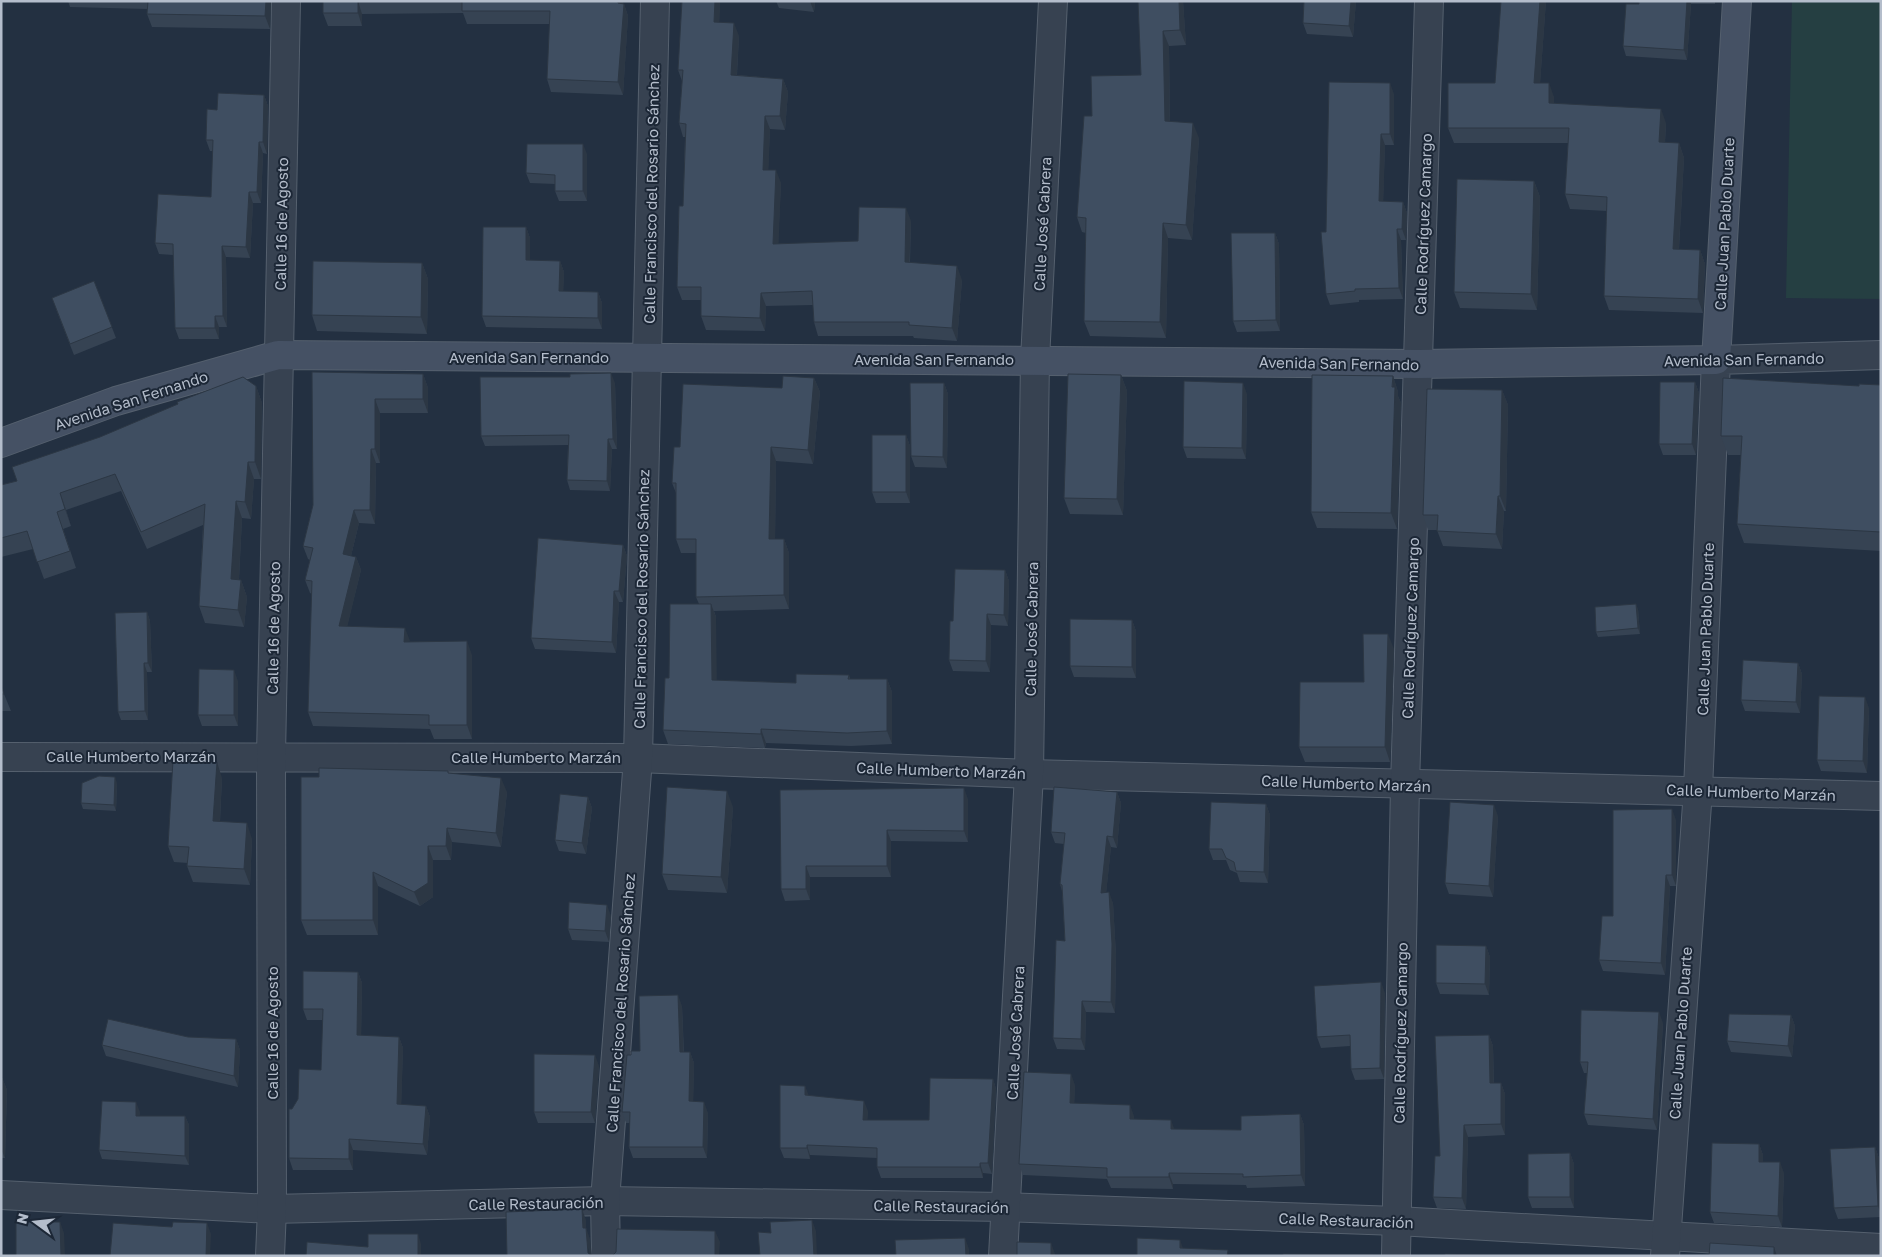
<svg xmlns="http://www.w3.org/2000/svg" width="1882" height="1257" viewBox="0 0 1882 1257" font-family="'Golos Text',sans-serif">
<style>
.green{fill:#253f42}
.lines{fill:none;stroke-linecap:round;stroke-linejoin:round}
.street-casing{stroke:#55606e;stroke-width:30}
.secondary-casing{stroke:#55606e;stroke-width:30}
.street{stroke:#374251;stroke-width:28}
.secondary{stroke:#455164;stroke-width:28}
.wall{fill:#364353}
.shaded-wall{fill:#2c3744}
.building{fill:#3f4e61;stroke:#2c3744}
.labels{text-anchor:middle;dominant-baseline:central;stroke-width:4;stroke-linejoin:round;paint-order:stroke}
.street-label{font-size:15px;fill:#b4bdcb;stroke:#1c2736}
</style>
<rect width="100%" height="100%" fill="#233041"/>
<!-- green -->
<path class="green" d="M 1792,1 L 1881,1 L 1881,299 L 1786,298 Z"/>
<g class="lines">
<!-- street casing -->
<g class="street-casing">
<g id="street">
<path d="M 1,757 L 638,758 L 1029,774 L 1881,796"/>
<path d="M 1,1195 L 272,1209 L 605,1201 L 1005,1207 L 1397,1221 L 1881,1248"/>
<path d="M 270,1256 L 272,1209 L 271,756 L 286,1"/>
<path d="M 606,1256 L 605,1201 L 638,758 L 655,1"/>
<path d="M 1003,1256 L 1029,774 L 1035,360 L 1053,1"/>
<path d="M 1396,1256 L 1405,785 L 1429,1"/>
<path d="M 1665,1256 L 1698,790 L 1716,360 L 1881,355"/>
</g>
</g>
<!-- secondary casing -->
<g class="secondary-casing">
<path id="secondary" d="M 1,443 L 116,401 L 278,355 L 1419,364 L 1716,360 L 1737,1"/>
</g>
<!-- street -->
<use href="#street" class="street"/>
<!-- secondary -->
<use href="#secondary" class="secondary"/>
</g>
<!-- wall -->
<g class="wall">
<path d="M 68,1 L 271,1 L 270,29 L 152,27 L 147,14 L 147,9 L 70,7 Z"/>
<path d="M 323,1 L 623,1 L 623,4 L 624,4 L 628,16 L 623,95 L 551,92 L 547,79 L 550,24 L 467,24 L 463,13 L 362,14 L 362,26 L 328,26 L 323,13 Z"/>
<path d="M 682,1 L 720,1 L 719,22 L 739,36 L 737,75 L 783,79 L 788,92 L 785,130 L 770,129 L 768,170 L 781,183 L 778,244 L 858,241 L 911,221 L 910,262 L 962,280 L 957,341 L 914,338 L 913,336 L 818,336 L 814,322 L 813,305 L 766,306 L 765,331 L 706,330 L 701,316 L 701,300 L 682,300 L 677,287 L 683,206 L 685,137 L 683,137 L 679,123 L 682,81 L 678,70 Z"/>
<path d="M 776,1 L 815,1 L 814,12 L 779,8 Z"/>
<path d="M 1138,1 L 1183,1 L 1186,45 L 1169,46 L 1170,122 L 1199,138 L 1192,240 L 1168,238 L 1166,338 L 1090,336 L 1084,321 L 1086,233 L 1082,232 L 1077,217 L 1092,116 L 1141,75 Z"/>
<path d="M 1304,1 L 1356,1 L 1353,37 L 1307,34 L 1303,23 Z"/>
<path d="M 1546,1 L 1540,83 L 1554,97 L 1554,103 L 1666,123 L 1665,143 L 1679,143 L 1684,158 L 1679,249 L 1700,250 L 1705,264 L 1703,313 L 1609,310 L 1604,296 L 1607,211 L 1570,209 L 1565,194 L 1568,143 L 1454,143 L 1448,128 L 1495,83 Z"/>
<path d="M 1639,1 L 1715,1 L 1715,4 L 1691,4 L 1687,60 L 1626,56 L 1623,46 L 1639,4 Z"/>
<path d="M 1394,94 L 1394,145 L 1385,145 L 1383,201 L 1403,202 L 1407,213 L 1406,240 L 1401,240 L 1403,299 L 1359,300 L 1359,302 L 1330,305 L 1326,294 L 1326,232 Z"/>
<path d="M 264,95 L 268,106 L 267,154 L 263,153 L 261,203 L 253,203 L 250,258 L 226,257 L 227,327 L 219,327 L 219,339 L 179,339 L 175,328 L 173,255 L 159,254 L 155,243 L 211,197 L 213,151 L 210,151 L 206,140 L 217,110 Z"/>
<path d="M 587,154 L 587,201 L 559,201 L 555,191 L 555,184 L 530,183 L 526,173 Z"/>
<path d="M 1534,181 L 1540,197 L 1537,310 L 1460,308 L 1454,292 Z"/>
<path d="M 526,227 L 530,238 L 530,260 L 560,261 L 564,272 L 563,291 L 598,292 L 602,303 L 602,329 L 486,327 L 482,316 Z"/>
<path d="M 1275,233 L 1279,244 L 1280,331 L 1237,332 L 1233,321 Z"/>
<path d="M 422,263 L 428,279 L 427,334 L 317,331 L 312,315 Z"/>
<path d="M 94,281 L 116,338 L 74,355 L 56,309 Z"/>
<path d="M 312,372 L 423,374 L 428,388 L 428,413 L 380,413 L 380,463 L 376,463 L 375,524 L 359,523 L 351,556 L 356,557 L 361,570 L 347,626 L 410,642 L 472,655 L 472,739 L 434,739 L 430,729 L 313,726 L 308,712 L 312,594 L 310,593 L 305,580 L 310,560 L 308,559 L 303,546 L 313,505 Z"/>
<path d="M 1121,375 L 1127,391 L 1123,515 L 1070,514 L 1064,498 Z"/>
<path d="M 1393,376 L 1398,392 L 1398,396 L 1401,403 L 1397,529 L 1317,528 L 1311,512 Z"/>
<path d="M 570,377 L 615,383 L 617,449 L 612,449 L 610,491 L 570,490 L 567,480 L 568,445 L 485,446 L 481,436 Z"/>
<path d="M 814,378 L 820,392 L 813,464 L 776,461 L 775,539 L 784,539 L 789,553 L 789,609 L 714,611 L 716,617 L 716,680 L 796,683 L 849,675 L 850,679 L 887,679 L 892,692 L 892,744 L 851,746 L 766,743 L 765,748 L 668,744 L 663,730 L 669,678 L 699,604 L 696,597 L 696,553 L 681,553 L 676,539 L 676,493 L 672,483 L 680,447 L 782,388 Z"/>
<path d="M 1695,382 L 1699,393 L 1696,455 L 1663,455 L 1659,444 Z"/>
<path d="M 944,383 L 948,394 L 947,468 L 915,467 L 911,456 Z"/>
<path d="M 1881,385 L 1881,551 L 1744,543 L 1737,524 L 1741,455 L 1728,455 L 1721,436 L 1859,386 Z"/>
<path d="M 256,386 L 262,403 L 261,479 L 254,479 L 251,519 L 242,518 L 239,580 L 241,580 L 247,597 L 244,627 L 205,623 L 199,606 L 203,525 L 147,549 L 121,491 L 66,510 L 71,526 L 63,529 L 76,568 L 44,579 L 33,549 L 1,557 L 1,485 L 17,481 Z"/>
<path d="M 1502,390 L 1508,405 L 1506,511 L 1504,511 L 1502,549 L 1443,546 L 1437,530 L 1428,530 L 1423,515 Z"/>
<path d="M 1247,394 L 1246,459 L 1187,458 L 1183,447 Z"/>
<path d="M 906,435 L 910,446 L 910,503 L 876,503 L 872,492 Z"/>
<path d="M 623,545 L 627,556 L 623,602 L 619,602 L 616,653 L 535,649 L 531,638 Z"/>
<path d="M 1005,570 L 1009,581 L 1008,626 L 991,625 L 990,672 L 953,671 L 949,660 L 953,621 Z"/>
<path d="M 1638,609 L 1640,634 L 1598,637 L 1596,632 Z"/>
<path d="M 147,612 L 150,621 L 152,672 L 147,672 L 148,720 L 121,720 L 118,712 Z"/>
<path d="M 1132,620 L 1136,631 L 1136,678 L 1074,677 L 1070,666 Z"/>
<path d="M 1394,649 L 1390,762 L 1305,762 L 1299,747 L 1364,682 Z"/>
<path d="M 1798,663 L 1802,674 L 1800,713 L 1745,711 L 1741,700 Z"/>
<path d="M 238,681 L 238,726 L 202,726 L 198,715 Z"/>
<path d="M 1,686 L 4,694 L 11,711 L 1,711 Z"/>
<path d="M 1869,708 L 1867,773 L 1821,771 L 1817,760 Z"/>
<path d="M 449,773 L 507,792 L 501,847 L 452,842 L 451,860 L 433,860 L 433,897 L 420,906 L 378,886 L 378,935 L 307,935 L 301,920 L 319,777 Z"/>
<path d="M 222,778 L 220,822 L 252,839 L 250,885 L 193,882 L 187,866 L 188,863 L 174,862 L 168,846 Z"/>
<path d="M 117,783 L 116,811 L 83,809 L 81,803 Z"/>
<path d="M 780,790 L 968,799 L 968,842 L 891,841 L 891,877 L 810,877 L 810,900 L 785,901 L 781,889 Z"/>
<path d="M 1117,792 L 1121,803 L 1117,848 L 1111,847 L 1106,893 L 1113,903 L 1116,955 L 1115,1013 L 1086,1012 L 1085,1050 L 1057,1049 L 1053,1038 L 1065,941 L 1062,891 L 1060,884 L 1064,844 L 1055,843 L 1051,832 Z"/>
<path d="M 588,797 L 592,808 L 586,854 L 559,851 L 555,840 Z"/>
<path d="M 1266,804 L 1270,815 L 1268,883 L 1240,882 L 1237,873 L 1230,870 L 1226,860 L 1213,860 L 1209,849 Z"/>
<path d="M 733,807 L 727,893 L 668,890 L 662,874 Z"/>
<path d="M 1498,816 L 1493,897 L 1449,894 L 1445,883 Z"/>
<path d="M 1676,820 L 1676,886 L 1670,886 L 1665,975 L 1603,971 L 1599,960 L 1613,916 Z"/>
<path d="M 611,916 L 609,942 L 572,940 L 568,929 Z"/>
<path d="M 1486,946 L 1490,957 L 1489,995 L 1440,994 L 1436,983 Z"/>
<path d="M 358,972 L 362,983 L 361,1036 L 399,1037 L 403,1048 L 401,1105 L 426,1106 L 430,1117 L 427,1155 L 353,1150 L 353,1170 L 293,1170 L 289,1158 L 292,1109 L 321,1070 L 323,1020 L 307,1020 L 303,1009 Z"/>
<path d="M 1385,993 L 1384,1079 L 1355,1080 L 1351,1069 L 1350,1046 L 1321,1048 L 1317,1037 Z"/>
<path d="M 682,1006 L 684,1052 L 690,1052 L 694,1063 L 693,1102 L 708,1113 L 707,1158 L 633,1158 L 629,1147 L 630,1123 L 626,1123 L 622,1112 L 631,1055 L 640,1051 Z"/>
<path d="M 1791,1015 L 1795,1026 L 1792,1057 L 1731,1052 L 1727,1041 Z"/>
<path d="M 1663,1023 L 1657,1130 L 1588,1125 L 1584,1114 L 1587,1073 L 1584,1073 L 1580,1062 Z"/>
<path d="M 1489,1035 L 1493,1046 L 1494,1083 L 1501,1083 L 1505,1094 L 1505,1135 L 1468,1137 L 1466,1209 L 1437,1208 L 1433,1197 L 1440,1156 Z"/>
<path d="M 188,1037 L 236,1039 L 240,1050 L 238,1087 L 106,1056 L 102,1045 Z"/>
<path d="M 599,1066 L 595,1123 L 538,1123 L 534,1112 Z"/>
<path d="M 1,1075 L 7,1090 L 5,1158 L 1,1158 Z"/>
<path d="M 993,1079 L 996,1089 L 992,1174 L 983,1173 L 983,1178 L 881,1178 L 877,1167 L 877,1158 L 810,1155 L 810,1159 L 784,1158 L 780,1148 L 805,1086 L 808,1096 L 868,1111 L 867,1120 L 929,1120 Z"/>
<path d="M 1075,1085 L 1074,1103 L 1134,1116 L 1134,1119 L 1175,1129 L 1241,1130 L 1300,1114 L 1304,1125 L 1305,1186 L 1247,1188 L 1246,1185 L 1173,1184 L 1173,1189 L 1111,1188 L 1107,1179 L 1023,1175 L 1019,1164 Z"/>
<path d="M 140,1112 L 139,1116 L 185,1116 L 189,1125 L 189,1165 L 102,1159 L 99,1150 Z"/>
<path d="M 1759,1144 L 1763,1155 L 1763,1162 L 1784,1173 L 1782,1227 L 1714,1223 L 1710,1212 Z"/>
<path d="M 1875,1147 L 1879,1158 L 1881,1217 L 1838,1219 L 1834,1208 Z"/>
<path d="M 1570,1153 L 1574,1164 L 1574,1208 L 1532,1208 L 1528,1197 Z"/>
</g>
<!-- shaded-wall -->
<g class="shaded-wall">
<path d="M 266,1 L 271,1 L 270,29 L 265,16 Z"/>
<path d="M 358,1 L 362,14 L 362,26 L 358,13 Z"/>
<path d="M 618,1 L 623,1 L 622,16 L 618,3 Z"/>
<path d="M 715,1 L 720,1 L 719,35 L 714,22 Z"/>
<path d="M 810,1 L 815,1 L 814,12 Z"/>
<path d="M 1179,1 L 1183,1 L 1186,45 L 1180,30 Z"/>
<path d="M 1351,1 L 1356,1 L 1353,37 L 1349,26 Z"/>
<path d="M 1540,1 L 1546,1 L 1539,97 L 1534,83 Z"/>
<path d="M 1687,1 L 1690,1 L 1691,4 L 1687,60 L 1684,50 Z"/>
<path d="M 624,4 L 628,16 L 623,95 L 618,82 Z"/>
<path d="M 734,23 L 739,36 L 736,88 L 731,75 Z"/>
<path d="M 1163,31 L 1169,46 L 1170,136 L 1165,121 Z"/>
<path d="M 783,79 L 788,92 L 785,130 L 780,116 Z"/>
<path d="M 1390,83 L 1394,94 L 1394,145 L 1390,134 Z"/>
<path d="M 1549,83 L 1554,97 L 1554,117 L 1549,103 Z"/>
<path d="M 264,95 L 268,106 L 267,154 L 263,142 Z"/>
<path d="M 1661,109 L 1666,123 L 1664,157 L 1659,142 Z"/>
<path d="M 765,116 L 770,129 L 768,183 L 763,170 Z"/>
<path d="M 1193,123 L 1199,138 L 1192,240 L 1186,225 Z"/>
<path d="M 1381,134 L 1385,145 L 1383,212 L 1379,201 Z"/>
<path d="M 259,142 L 263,153 L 261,203 L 257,192 Z"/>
<path d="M 1679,143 L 1684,158 L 1678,263 L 1673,249 Z"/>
<path d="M 583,144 L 587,154 L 587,201 L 583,191 Z"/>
<path d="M 776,170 L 781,183 L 778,258 L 773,244 Z"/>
<path d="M 1534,181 L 1540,197 L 1537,310 L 1531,294 Z"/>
<path d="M 249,192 L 253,203 L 250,258 L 246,247 Z"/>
<path d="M 1403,202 L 1407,213 L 1406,240 L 1402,229 Z"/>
<path d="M 906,208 L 911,221 L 909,275 L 905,262 Z"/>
<path d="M 1163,223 L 1168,238 L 1166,338 L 1160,322 Z"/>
<path d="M 526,227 L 530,238 L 530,271 L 526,260 Z"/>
<path d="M 1397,229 L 1401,240 L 1403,299 L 1399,288 Z"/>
<path d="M 1275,233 L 1279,244 L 1280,331 L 1276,320 Z"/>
<path d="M 222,246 L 226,257 L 227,327 L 223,316 Z"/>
<path d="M 1700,250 L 1705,264 L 1703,313 L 1698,299 Z"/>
<path d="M 560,261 L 564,272 L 563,302 L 559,291 Z"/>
<path d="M 422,263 L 428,279 L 427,334 L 421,317 Z"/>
<path d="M 957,266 L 962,280 L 957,341 L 952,328 Z"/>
<path d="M 598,292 L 602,303 L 602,329 L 598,318 Z"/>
<path d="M 761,293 L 766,306 L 765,331 L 760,318 Z"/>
<path d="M 215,316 L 219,327 L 219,339 L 215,328 Z"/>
<path d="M 611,373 L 615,383 L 617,449 L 613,439 Z"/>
<path d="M 423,374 L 428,388 L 428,413 L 423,399 Z"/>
<path d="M 1121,375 L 1127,391 L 1123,515 L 1117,499 Z"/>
<path d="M 1393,376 L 1398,392 L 1398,396 L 1401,403 L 1397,529 L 1391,513 Z"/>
<path d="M 814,378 L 820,392 L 813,464 L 808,450 Z"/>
<path d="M 1695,382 L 1699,393 L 1696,455 L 1692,444 Z"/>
<path d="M 944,383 L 948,394 L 947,468 L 943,457 Z"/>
<path d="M 1243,383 L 1247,394 L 1246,459 L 1242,448 Z"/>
<path d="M 256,386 L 262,403 L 261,479 L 255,462 Z"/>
<path d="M 1502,390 L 1508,405 L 1506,511 L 1500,496 Z"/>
<path d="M 375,399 L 380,413 L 380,463 L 375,449 Z"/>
<path d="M 906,435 L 910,446 L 910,503 L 906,492 Z"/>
<path d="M 608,439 L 612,449 L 610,491 L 607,481 Z"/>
<path d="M 771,447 L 776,461 L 775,553 L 769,539 Z"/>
<path d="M 371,449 L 376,463 L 375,524 L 370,510 Z"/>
<path d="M 248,462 L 254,479 L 251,519 L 245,502 Z"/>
<path d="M 60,493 L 66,510 L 71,526 L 65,509 Z"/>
<path d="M 1498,496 L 1504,511 L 1502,549 L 1496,534 Z"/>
<path d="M 236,501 L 242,518 L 238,596 L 231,579 Z"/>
<path d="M 354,510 L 359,523 L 348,568 L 343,554 Z"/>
<path d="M 784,539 L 789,553 L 789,609 L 784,595 Z"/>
<path d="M 623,545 L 627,556 L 623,602 L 619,591 Z"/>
<path d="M 356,557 L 361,570 L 344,640 L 339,626 Z"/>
<path d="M 1005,570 L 1009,581 L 1008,626 L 1004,615 Z"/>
<path d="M 241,580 L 247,597 L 244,627 L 238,610 Z"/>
<path d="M 614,591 L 619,602 L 616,653 L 612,642 Z"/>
<path d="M 711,604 L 716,617 L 717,693 L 712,680 Z"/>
<path d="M 1636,604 L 1638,609 L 1640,634 L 1638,628 Z"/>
<path d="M 147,612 L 150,621 L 152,672 L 148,663 Z"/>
<path d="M 987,614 L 991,625 L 990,672 L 986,661 Z"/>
<path d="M 1132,620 L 1136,631 L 1136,678 L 1132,667 Z"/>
<path d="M 405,628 L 410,641 L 404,642 Z"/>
<path d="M 1388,634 L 1394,649 L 1390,762 L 1385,747 Z"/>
<path d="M 467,641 L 472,655 L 472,739 L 467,725 Z"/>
<path d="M 144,663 L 147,672 L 148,720 L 145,711 Z"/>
<path d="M 1798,663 L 1802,674 L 1800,713 L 1796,702 Z"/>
<path d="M 234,670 L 238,681 L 238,726 L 234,715 Z"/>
<path d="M 887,679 L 892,692 L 892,744 L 887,731 Z"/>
<path d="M 1865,697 L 1869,708 L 1867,773 L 1863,761 Z"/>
<path d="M 761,729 L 766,743 L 765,748 L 761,734 Z"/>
<path d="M 217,762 L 222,778 L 219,837 L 213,821 Z"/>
<path d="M 115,777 L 117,783 L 116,811 L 114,805 Z"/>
<path d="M 501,778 L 507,792 L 501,847 L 496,833 Z"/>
<path d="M 964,788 L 968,799 L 968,842 L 964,831 Z"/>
<path d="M 727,791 L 733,807 L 727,893 L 721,877 Z"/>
<path d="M 1117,792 L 1121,803 L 1117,848 L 1113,837 Z"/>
<path d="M 588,797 L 592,808 L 586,854 L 582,843 Z"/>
<path d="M 1266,804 L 1270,815 L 1268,883 L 1264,872 Z"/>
<path d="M 1494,805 L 1498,816 L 1493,897 L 1489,886 Z"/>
<path d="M 1672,809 L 1676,820 L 1676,886 L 1672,875 Z"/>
<path d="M 247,823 L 252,839 L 250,885 L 244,869 Z"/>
<path d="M 447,828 L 452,842 L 451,860 L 446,846 Z"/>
<path d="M 887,830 L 891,841 L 891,877 L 887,866 Z"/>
<path d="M 1107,836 L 1111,847 L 1105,904 L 1101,893 Z"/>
<path d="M 428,846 L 433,860 L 433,897 L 420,906 L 414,892 Z"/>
<path d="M 806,866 L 810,877 L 810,900 L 806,889 Z"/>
<path d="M 373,872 L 378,886 L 378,935 L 373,920 Z"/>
<path d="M 1666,875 L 1670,886 L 1665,975 L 1661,963 Z"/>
<path d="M 1109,892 L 1113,903 L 1116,955 L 1115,1013 L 1111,1002 Z"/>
<path d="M 607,905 L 611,916 L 609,942 L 605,931 Z"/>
<path d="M 1486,946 L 1490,957 L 1489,995 L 1485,984 Z"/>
<path d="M 358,972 L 362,983 L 361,1046 L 357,1035 Z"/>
<path d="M 1381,982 L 1385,993 L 1384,1079 L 1380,1068 Z"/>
<path d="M 678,995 L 682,1006 L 684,1063 L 680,1052 Z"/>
<path d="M 1082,1001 L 1086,1012 L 1085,1050 L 1081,1039 Z"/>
<path d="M 1659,1012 L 1663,1023 L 1657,1130 L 1653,1119 Z"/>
<path d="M 1791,1015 L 1795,1026 L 1792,1057 L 1788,1046 Z"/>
<path d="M 1489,1035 L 1493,1046 L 1494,1094 L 1490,1083 Z"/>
<path d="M 399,1037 L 403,1048 L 401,1115 L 397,1104 Z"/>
<path d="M 236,1039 L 240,1050 L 238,1087 L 234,1076 Z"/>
<path d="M 690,1052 L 694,1063 L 693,1113 L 689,1101 Z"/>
<path d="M 595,1055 L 599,1066 L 595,1123 L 591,1112 Z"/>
<path d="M 1071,1074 L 1075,1085 L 1074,1114 L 1070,1103 Z"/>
<path d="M 1,1075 L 7,1090 L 5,1158 L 1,1149 Z"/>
<path d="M 993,1079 L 996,1089 L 992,1174 L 988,1163 Z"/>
<path d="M 1501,1083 L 1505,1094 L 1505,1135 L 1501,1124 Z"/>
<path d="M 805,1086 L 809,1096 L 805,1095 Z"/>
<path d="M 864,1101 L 868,1111 L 867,1130 L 863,1120 Z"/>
<path d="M 136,1102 L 140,1112 L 139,1125 L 136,1116 Z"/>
<path d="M 704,1102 L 708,1113 L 707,1158 L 703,1147 Z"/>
<path d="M 1130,1105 L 1134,1116 L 1134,1130 L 1130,1119 Z"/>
<path d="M 426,1106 L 430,1117 L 427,1155 L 423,1144 Z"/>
<path d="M 1300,1114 L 1304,1125 L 1305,1186 L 1301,1175 Z"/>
<path d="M 185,1116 L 189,1125 L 189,1165 L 185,1156 Z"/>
<path d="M 1171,1120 L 1175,1131 L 1171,1129 Z"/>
<path d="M 1464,1125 L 1468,1137 L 1466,1209 L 1462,1198 Z"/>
<path d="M 349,1139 L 353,1150 L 353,1170 L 349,1159 Z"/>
<path d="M 1759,1144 L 1763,1155 L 1763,1173 L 1759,1162 Z"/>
<path d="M 807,1145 L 810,1155 L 810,1159 L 807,1148 Z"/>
<path d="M 1875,1147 L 1879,1158 L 1881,1214 L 1878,1206 Z"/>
<path d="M 1570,1153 L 1574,1164 L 1574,1208 L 1570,1197 Z"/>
<path d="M 1780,1162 L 1784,1173 L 1782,1227 L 1778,1216 Z"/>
<path d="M 980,1163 L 983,1173 L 983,1178 L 980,1167 Z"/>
<path d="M 1169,1173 L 1173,1184 L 1173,1189 L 1169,1177 Z"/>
<path d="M 582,1209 L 586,1220 L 586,1228 L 590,1239 L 592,1256 L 590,1256 L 583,1228 Z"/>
<path d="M 812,1220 L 816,1231 L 817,1256 L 814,1256 Z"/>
<path d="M 60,1222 L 64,1233 L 65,1256 L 61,1256 Z"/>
<path d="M 207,1223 L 211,1234 L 210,1256 L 206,1256 Z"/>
<path d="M 715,1231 L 720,1242 L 719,1256 L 715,1256 Z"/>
<path d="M 418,1234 L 421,1244 L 421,1256 L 418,1256 Z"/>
<path d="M 965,1238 L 969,1249 L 969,1256 L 966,1256 Z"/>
<path d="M 1180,1240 L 1184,1251 L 1180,1248 Z"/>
<path d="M 1051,1243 L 1055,1254 L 1055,1256 L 1051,1256 Z"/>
<path d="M 1774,1247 L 1777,1256 L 1774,1256 Z"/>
</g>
<!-- building -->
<g class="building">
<path d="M 148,1 L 266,1 L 265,16 L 147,14 Z"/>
<path d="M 323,1 L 377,1 L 358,1 L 358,13 L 323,13 Z"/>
<path d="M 462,1 L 618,1 L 618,3 L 624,4 L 618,82 L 547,79 L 550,11 L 462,11 Z"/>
<path d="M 682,1 L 715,1 L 714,22 L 734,23 L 731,75 L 783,79 L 780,116 L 765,116 L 763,170 L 776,170 L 773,244 L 858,241 L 859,207 L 906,208 L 905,262 L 957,266 L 952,328 L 909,325 L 909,322 L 814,322 L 812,291 L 761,293 L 760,318 L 701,316 L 701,287 L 677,287 L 679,206 L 683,206 L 686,124 L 679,123 L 683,70 L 678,70 Z"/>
<path d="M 1138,1 L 1179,1 L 1180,30 L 1163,31 L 1165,121 L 1193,123 L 1186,225 L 1163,223 L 1160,322 L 1084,321 L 1086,218 L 1077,217 L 1084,116 L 1092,116 L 1091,76 L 1141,75 Z"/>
<path d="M 1304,1 L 1351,1 L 1349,26 L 1303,23 Z"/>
<path d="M 1501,1 L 1540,1 L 1534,83 L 1549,83 L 1549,103 L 1661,109 L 1659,142 L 1679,143 L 1673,249 L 1700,250 L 1698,299 L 1604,296 L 1607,197 L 1565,194 L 1569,128 L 1448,128 L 1448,83 L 1495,83 Z"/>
<path d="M 1639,1 L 1687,1 L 1684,50 L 1623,46 L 1626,4 L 1639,4 Z"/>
<path d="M 1329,82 L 1390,83 L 1390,134 L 1381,134 L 1379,201 L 1403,202 L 1402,229 L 1397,229 L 1399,288 L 1355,289 L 1355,291 L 1326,294 L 1321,232 L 1326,232 Z"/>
<path d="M 218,93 L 264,95 L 263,142 L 259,142 L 257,192 L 249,192 L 246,247 L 222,246 L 223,316 L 215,316 L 215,328 L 175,328 L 173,244 L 155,243 L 158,194 L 211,197 L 213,140 L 206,140 L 207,109 L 217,110 Z"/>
<path d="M 527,144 L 583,144 L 583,191 L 555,191 L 555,175 L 526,173 Z"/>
<path d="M 1457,179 L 1534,181 L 1531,294 L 1454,292 Z"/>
<path d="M 483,227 L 526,227 L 526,260 L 560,261 L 559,291 L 598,292 L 598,318 L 482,316 Z"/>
<path d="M 1231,233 L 1275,233 L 1276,320 L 1233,321 Z"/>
<path d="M 313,261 L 422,263 L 421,317 L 312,315 Z"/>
<path d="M 94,281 L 112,327 L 70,344 L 52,298 Z"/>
<path d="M 312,372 L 423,374 L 423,399 L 375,399 L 375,449 L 371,449 L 370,510 L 354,510 L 343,554 L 356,557 L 339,626 L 405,628 L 404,642 L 467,641 L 467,725 L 429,725 L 429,715 L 308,712 L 312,581 L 305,580 L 313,548 L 303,546 L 313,505 Z"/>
<path d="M 611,373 L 613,439 L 608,439 L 607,481 L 567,480 L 569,435 L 481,436 L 480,377 L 570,377 L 570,374 Z"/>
<path d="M 1068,374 L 1121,375 L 1117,499 L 1064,498 Z"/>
<path d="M 1312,375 L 1393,376 L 1392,387 L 1395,387 L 1391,513 L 1311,512 Z"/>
<path d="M 783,376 L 814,378 L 808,450 L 771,447 L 769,539 L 784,539 L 784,595 L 696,597 L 696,539 L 676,539 L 676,483 L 672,483 L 674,447 L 680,447 L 683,384 L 782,388 Z"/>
<path d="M 243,377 L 256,386 L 255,462 L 248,462 L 245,502 L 236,501 L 231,579 L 241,580 L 238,610 L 199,606 L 205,504 L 141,532 L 115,474 L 60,493 L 65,509 L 57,512 L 70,551 L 37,562 L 27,531 L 1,538 L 1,485 L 17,481 L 12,467 L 100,437 L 178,404 L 177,402 Z"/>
<path d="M 1723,378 L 1859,386 L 1859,384 L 1881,385 L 1881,532 L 1737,524 L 1742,436 L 1721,436 Z"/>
<path d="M 1184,381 L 1243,383 L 1242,448 L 1183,447 Z"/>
<path d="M 1660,382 L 1695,382 L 1692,444 L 1659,444 Z"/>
<path d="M 910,383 L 944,383 L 943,457 L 911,456 Z"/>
<path d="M 1427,389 L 1502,390 L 1500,496 L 1498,496 L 1496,534 L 1437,531 L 1438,515 L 1423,515 Z"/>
<rect x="872" y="435" width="34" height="57"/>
<path d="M 538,538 L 623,545 L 619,591 L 614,591 L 612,642 L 531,638 Z"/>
<path d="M 955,569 L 1005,570 L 1004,615 L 987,614 L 986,661 L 949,660 L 950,621 L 953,621 Z"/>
<path d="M 670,604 L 711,604 L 712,680 L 796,683 L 796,674 L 849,675 L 848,679 L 887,679 L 887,731 L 847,733 L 761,729 L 761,734 L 663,730 L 665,678 L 669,678 Z"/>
<path d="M 1636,604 L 1638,628 L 1596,632 L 1595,607 Z"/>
<path d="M 147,612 L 148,663 L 144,663 L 145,711 L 118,712 L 115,613 Z"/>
<path d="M 1070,619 L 1132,620 L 1132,667 L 1070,666 Z"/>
<path d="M 1363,634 L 1388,634 L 1385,747 L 1299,747 L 1300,682 L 1364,682 Z"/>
<path d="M 1743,660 L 1798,663 L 1796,702 L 1741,700 Z"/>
<path d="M 199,669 L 234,670 L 234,715 L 198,715 Z"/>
<path d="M 1,686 L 4,694 L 1,694 Z"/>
<path d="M 1819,696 L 1865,697 L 1863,761 L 1817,760 Z"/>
<path d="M 173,760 L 217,762 L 213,821 L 247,823 L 244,869 L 187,866 L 189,847 L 168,846 Z"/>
<path d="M 319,768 L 448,771 L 448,773 L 501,778 L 496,833 L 447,828 L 446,846 L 428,846 L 428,883 L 414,892 L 373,872 L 373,920 L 301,920 L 301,777 L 319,777 Z"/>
<path d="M 99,776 L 115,777 L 114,805 L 81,803 L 82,783 Z"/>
<path d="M 667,787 L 727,791 L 721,877 L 662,874 Z"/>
<path d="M 1054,787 L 1117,792 L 1113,837 L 1107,836 L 1101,893 L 1109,892 L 1112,944 L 1111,1002 L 1082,1001 L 1081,1039 L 1053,1038 L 1056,940 L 1065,941 L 1062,885 L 1060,884 L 1065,833 L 1051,832 Z"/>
<path d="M 964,788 L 964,831 L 887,830 L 887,866 L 806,866 L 806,889 L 781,889 L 780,790 Z"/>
<path d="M 560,794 L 588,797 L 582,843 L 555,840 Z"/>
<path d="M 1211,802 L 1266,804 L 1264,872 L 1236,871 L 1234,862 L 1226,858 L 1222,849 L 1209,849 Z"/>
<path d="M 1450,802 L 1494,805 L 1489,886 L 1445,883 Z"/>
<path d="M 1672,809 L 1672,875 L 1666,875 L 1661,963 L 1599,960 L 1602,916 L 1613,916 L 1613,810 Z"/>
<path d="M 569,902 L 607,905 L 605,931 L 568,929 Z"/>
<path d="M 1436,945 L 1486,946 L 1485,984 L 1436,983 Z"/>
<path d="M 303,971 L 358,972 L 357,1035 L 399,1037 L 397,1104 L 426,1106 L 423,1144 L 349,1139 L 349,1159 L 289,1158 L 289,1109 L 292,1109 L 298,1099 L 299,1069 L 321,1070 L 323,1009 L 303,1009 Z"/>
<path d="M 1381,982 L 1380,1068 L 1351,1069 L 1350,1035 L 1317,1037 L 1314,986 Z"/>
<path d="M 678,995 L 680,1052 L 690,1052 L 689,1101 L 704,1102 L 703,1147 L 629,1147 L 630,1112 L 622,1112 L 627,1055 L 631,1055 L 631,1051 L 640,1051 L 639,996 Z"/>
<path d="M 1581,1010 L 1659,1012 L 1653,1119 L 1584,1114 L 1588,1062 L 1580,1062 Z"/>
<path d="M 1729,1014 L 1791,1015 L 1788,1046 L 1727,1041 Z"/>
<path d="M 108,1019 L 188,1037 L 236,1039 L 234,1076 L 102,1045 Z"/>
<path d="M 1489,1035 L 1490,1083 L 1501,1083 L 1501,1124 L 1464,1125 L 1462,1198 L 1433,1197 L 1435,1156 L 1440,1156 L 1435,1036 Z"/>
<path d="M 534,1054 L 595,1055 L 591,1112 L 534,1112 Z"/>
<path d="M 1024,1072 L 1071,1074 L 1070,1103 L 1130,1105 L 1130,1119 L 1171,1120 L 1171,1129 L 1241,1130 L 1241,1116 L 1300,1114 L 1301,1175 L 1243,1177 L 1243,1174 L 1169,1173 L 1169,1177 L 1107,1177 L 1107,1168 L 1019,1164 Z"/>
<path d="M 930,1078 L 993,1079 L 988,1163 L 980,1163 L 980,1167 L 877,1167 L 877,1148 L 807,1145 L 807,1148 L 780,1148 L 780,1085 L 805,1086 L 805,1095 L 864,1101 L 863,1120 L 929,1120 Z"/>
<path d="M 102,1101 L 136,1102 L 136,1116 L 185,1116 L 185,1156 L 99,1150 Z"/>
<path d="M 1712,1143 L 1759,1144 L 1759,1162 L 1780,1162 L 1778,1216 L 1710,1212 Z"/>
<path d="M 1875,1147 L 1878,1206 L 1834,1208 L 1830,1149 Z"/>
<path d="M 1570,1153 L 1570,1197 L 1528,1197 L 1528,1154 Z"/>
<path d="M 582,1209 L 583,1228 L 586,1228 L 588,1253 L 592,1256 L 507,1256 L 506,1212 Z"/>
<path d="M 812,1220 L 814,1256 L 760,1256 L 758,1232 L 771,1233 L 770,1222 Z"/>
<path d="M 16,1222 L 60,1222 L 61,1256 L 16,1256 Z"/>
<path d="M 173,1222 L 207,1223 L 206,1256 L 110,1256 L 113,1223 L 172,1227 Z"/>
<path d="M 617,1229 L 715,1231 L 715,1256 L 612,1256 L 616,1252 Z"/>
<path d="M 368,1234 L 418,1234 L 418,1256 L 306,1256 L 307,1242 L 368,1247 Z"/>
<path d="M 965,1238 L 966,1256 L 896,1256 L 895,1240 Z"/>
<path d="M 1137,1238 L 1180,1240 L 1180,1248 L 1228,1250 L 1227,1256 L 1137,1256 Z"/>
<path d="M 1017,1242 L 1051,1243 L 1051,1256 L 1017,1256 Z"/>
<path d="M 1710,1243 L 1774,1247 L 1774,1256 L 1709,1256 Z"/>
<path d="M 1283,1254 L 1373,1255 L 1373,1256 L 1283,1256 Z"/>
<path d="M 1445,1254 L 1501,1256 L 1445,1256 Z"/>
</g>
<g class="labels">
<!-- street labels -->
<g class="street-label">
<text transform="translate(651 194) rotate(-89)">Calle Francisco del Rosario Sánchez</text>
<text transform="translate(281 224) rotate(-89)">Calle 16 de Agosto</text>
<text transform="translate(1042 224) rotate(-87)">Calle José Cabrera</text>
<text transform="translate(1423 224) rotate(-88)">Calle Rodríguez Camargo</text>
<text transform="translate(1724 224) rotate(-87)">Calle Juan Pablo Duarte</text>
<text x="529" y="357">Avenida San Fernando</text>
<text x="934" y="359">Avenida San Fernando</text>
<text transform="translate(1744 359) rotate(-1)">Avenida San Fernando</text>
<text transform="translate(1339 363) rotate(1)">Avenida San Fernando</text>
<text transform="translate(131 400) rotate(-18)">Avenida San Fernando</text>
<text transform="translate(641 599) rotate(-89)">Calle Francisco del Rosario Sánchez</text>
<text transform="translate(273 628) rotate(-89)">Calle 16 de Agosto</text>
<text transform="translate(1410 628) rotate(-88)">Calle Rodríguez Camargo</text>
<text transform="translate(1031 629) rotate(-89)">Calle José Cabrera</text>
<text transform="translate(1705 629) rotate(-88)">Calle Juan Pablo Duarte</text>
<text x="131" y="756">Calle Humberto Marzán</text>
<text x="536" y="757">Calle Humberto Marzán</text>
<text transform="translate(941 770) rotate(2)">Calle Humberto Marzán</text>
<text transform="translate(1346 783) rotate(2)">Calle Humberto Marzán</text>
<text transform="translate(1751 792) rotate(2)">Calle Humberto Marzán</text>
<text transform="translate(620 1003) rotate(-86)">Calle Francisco del Rosario Sánchez</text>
<text transform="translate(272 1033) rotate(-90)">Calle 16 de Agosto</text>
<text transform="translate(1015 1033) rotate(-87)">Calle José Cabrera</text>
<text transform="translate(1400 1033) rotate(-89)">Calle Rodríguez Camargo</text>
<text transform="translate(1680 1033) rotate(-86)">Calle Juan Pablo Duarte</text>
<text transform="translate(536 1203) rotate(-1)">Calle Restauración</text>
<text transform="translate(941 1206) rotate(1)">Calle Restauración</text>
<text transform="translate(1346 1220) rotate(2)">Calle Restauración</text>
</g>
</g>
<!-- border -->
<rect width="1882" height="1257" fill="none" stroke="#b4bdcb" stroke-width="5"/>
<!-- north arrow -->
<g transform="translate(35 1222) rotate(285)" stroke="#1c2736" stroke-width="4" paint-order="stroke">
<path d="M0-4L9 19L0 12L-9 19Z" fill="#b4bdcb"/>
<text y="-8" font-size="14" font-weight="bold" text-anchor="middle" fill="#b4bdcb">N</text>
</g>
</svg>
